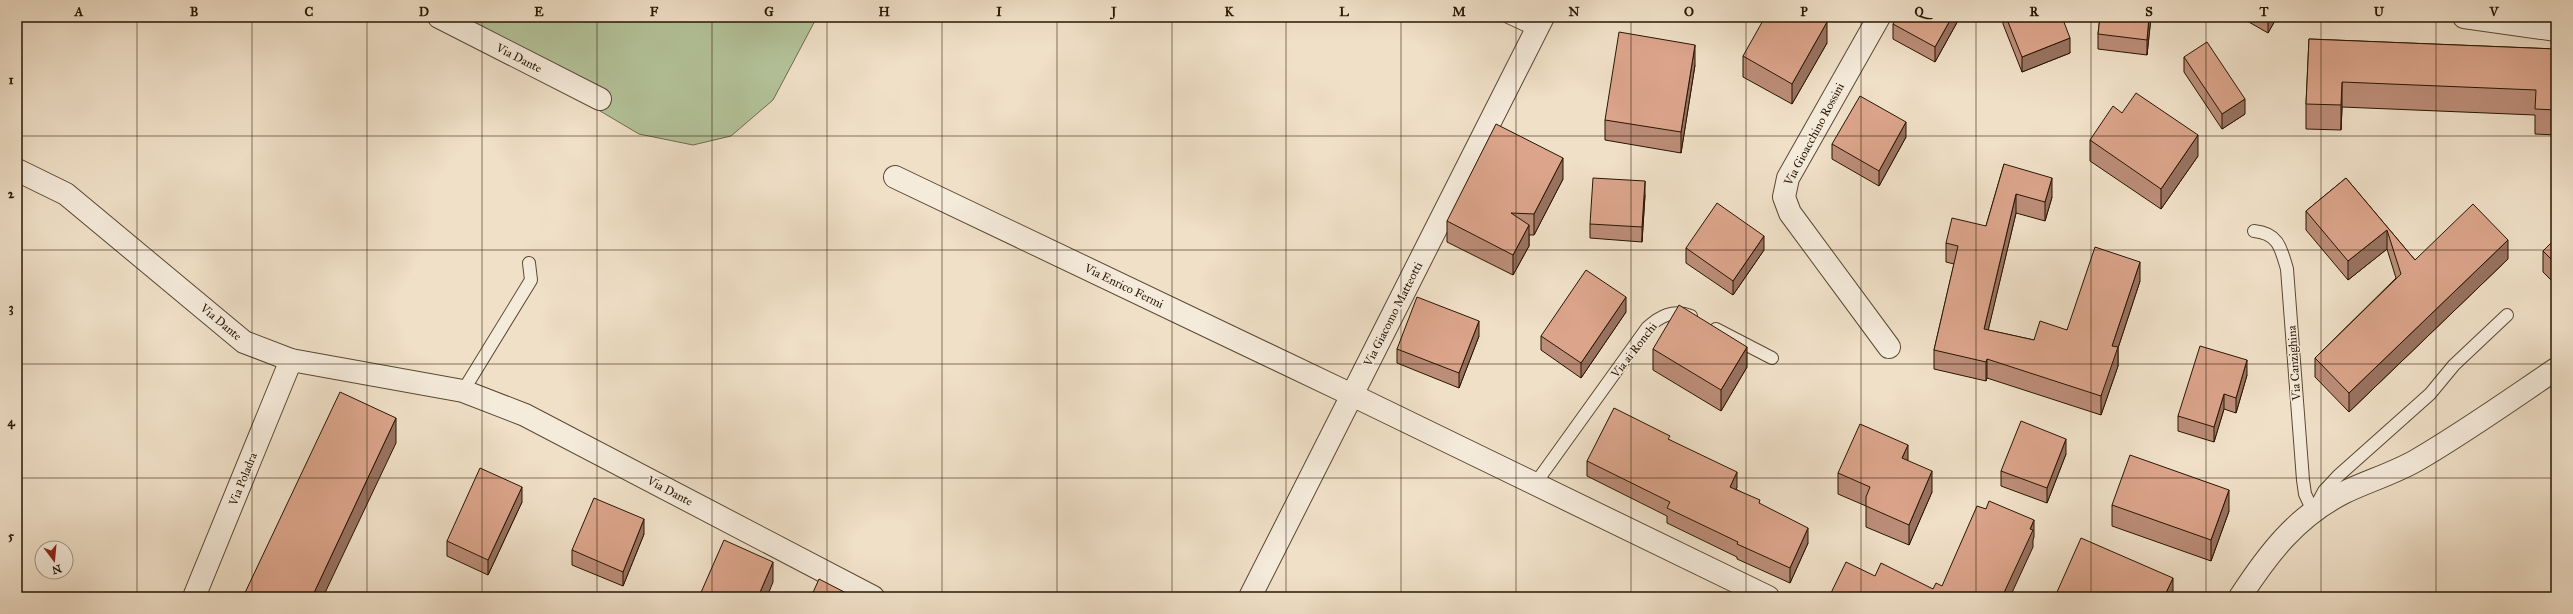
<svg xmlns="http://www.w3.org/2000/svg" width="2573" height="614" viewBox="0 0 2573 614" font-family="'IM FELL Great Primer',serif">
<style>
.green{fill:#b4c39a;stroke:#6e6c4d}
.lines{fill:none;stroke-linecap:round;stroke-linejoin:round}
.service-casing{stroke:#5a4832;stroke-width:14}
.minor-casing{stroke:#5a4832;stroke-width:24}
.service{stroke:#f5ebdb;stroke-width:12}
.minor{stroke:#f5ebdb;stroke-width:22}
.wall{fill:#bc8d78;stroke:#281600}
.shaded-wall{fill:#997361;stroke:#281600}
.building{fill:#dba48b;stroke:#281600}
.grid{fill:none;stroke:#281600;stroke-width:1;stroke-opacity:0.55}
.labels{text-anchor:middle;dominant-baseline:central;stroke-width:3;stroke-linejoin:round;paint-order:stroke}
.street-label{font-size:12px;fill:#281600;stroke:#f5ebdb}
.neatline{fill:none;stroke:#281600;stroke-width:1.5}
.grid-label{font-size:13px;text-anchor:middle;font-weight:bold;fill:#281600}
</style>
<rect width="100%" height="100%" fill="#f0e0c8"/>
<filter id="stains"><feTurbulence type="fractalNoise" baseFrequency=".005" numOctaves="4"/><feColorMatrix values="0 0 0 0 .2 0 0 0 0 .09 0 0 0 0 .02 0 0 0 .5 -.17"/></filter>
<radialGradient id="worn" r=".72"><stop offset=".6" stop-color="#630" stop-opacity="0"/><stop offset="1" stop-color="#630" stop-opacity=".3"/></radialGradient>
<!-- green -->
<path class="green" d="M 441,17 L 817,17 L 773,100 L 731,136 L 693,145 L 639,134 Z"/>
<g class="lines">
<!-- service casing -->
<g class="service-casing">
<g id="service">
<path d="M 1508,17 L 1536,30"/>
<path d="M 2254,231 C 2278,233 2281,248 2287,269 L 2303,480 L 2305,494 L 2313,511"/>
<path d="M 1716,329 L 1772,358"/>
<path d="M 463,391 L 531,280 L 529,263"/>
<path d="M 1535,484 L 1647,328 C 1660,316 1673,309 1691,316"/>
<path d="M 2316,506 L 2324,491 L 2338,476 L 2430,394 L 2454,365 L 2507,315"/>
</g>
</g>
<!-- minor casing -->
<g class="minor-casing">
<g id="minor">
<path d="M 439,17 L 600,99"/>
<path d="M 1879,17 L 1788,178 L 1784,197 L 1790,213 L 1889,347"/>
<path d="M 2464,17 L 2556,30"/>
<path d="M 17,170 L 66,194 L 244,342 L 291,360 L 463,391 L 525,415 L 873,597"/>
<path d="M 895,177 L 1352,395 L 1768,597"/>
<path d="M 194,597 L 291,360"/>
<path d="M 1250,597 L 1543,17"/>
<path d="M 2240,597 C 2268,554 2296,517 2343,493 C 2367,481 2393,474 2417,460 C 2465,432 2510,400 2556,369"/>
</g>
</g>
<!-- service -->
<use href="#service" class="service"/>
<!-- minor -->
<use href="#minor" class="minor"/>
</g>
<!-- wall -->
<g class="wall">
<path d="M 1960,17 L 1935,62 L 1893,39 L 1893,24 Z"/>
<path d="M 2003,17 L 2062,17 L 2070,53 L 2022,72 L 2003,24 Z"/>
<path d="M 2100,17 L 2151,17 L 2147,55 L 2098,49 L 2098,34 Z"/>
<path d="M 2240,17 L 2277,17 L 2268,33 Z"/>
<path d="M 2309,39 L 2556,49 L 2556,135 L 2535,134 L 2535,115 L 2342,107 L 2341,130 L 2306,129 L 2306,104 Z"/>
<path d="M 1827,43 L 1792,104 L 1743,77 L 1743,56 Z"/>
<path d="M 2184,57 L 2245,114 L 2222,129 L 2184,72 Z"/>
<path d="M 1695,65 L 1681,153 L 1605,140 L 1605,120 Z"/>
<path d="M 2122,113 L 2198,156 L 2161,209 L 2090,161 L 2090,140 Z"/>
<path d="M 1906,137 L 1879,186 L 1832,159 L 1832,144 Z"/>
<path d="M 2004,164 L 2052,197 L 2045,221 L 2016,213 L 1988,330 L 2034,340 L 2067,330 L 2140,281 L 2118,348 L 2118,366 L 2101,415 L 1987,378 L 1986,381 L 1934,369 L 1934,350 L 1954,264 L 1946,262 L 1946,243 L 1986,226 Z"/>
<path d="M 2346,178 L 2415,260 L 2508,259 L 2349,412 L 2315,377 L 2315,358 L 2396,278 L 2387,249 L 2348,280 L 2306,230 L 2306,211 Z"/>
<path d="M 1563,179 L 1534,235 L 1529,235 L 1529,246 L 1513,275 L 1447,242 L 1447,221 Z"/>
<path d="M 1645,195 L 1642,242 L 1590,238 L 1590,224 Z"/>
<path d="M 2556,238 L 2556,285 L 2543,272 L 2543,251 Z"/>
<path d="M 1686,248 L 1764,250 L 1733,295 L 1686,263 Z"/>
<path d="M 1626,312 L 1581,378 L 1541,350 L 1541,336 Z"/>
<path d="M 1479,336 L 1459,388 L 1397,363 L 1397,349 Z"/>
<path d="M 1653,349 L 1747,367 L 1721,411 L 1653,370 Z"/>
<path d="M 2247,375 L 2236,413 L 2224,409 L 2214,442 L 2178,431 L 2178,416 Z"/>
<path d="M 1670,440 L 1737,487 L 1736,489 L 1760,504 L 1808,543 L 1790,583 L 1737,559 L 1737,557 L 1667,523 L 1667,516 L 1587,476 L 1587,461 Z"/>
<path d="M 2066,454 L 2047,503 L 2001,486 L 2001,471 Z"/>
<path d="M 1908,461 L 1932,492 L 1909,545 L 1866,527 L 1866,506 L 1838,494 L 1838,473 Z"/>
<path d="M 522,502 L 488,575 L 447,556 L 447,541 Z"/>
<path d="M 2112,505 L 2229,511 L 2211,561 L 2112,526 Z"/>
<path d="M 644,534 L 623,586 L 572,565 L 572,550 Z"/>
<path d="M 2057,592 L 2173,597 L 2057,597 Z"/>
</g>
<!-- shaded-wall -->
<g class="shaded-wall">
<path d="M 1952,17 L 1960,17 L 1935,62 L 1935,47 Z"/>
<path d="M 2149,17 L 2151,17 L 2147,55 L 2147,40 Z"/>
<path d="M 2269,17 L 2277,17 L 2268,33 L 2268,18 Z"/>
<path d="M 1827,22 L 1827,43 L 1792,104 L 1792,84 Z"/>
<path d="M 2070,38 L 2070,53 L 2022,72 L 2022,57 Z"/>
<path d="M 1695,45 L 1695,65 L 1681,153 L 1681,132 Z"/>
<path d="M 2342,82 L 2342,107 L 2341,130 L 2341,105 Z"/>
<path d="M 2245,99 L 2245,114 L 2222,129 L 2222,114 Z"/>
<path d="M 1906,122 L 1906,137 L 1879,186 L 1879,171 Z"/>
<path d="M 2198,135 L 2198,156 L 2161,209 L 2161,189 Z"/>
<path d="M 1563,158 L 1563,179 L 1534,235 L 1534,214 Z"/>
<path d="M 2052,178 L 2052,197 L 2045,221 L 2045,202 Z"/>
<path d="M 1645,181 L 1645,195 L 1642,242 L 1642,227 Z"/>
<path d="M 2016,194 L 2016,213 L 1984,348 L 1984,329 Z"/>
<path d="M 1529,225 L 1529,246 L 1513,275 L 1513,255 Z"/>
<path d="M 2387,230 L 2387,249 L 2348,280 L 2348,261 Z"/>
<path d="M 1764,236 L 1764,250 L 1733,295 L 1733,281 Z"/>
<path d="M 2508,240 L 2508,259 L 2349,412 L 2349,393 Z"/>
<path d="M 2140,262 L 2140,281 L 2118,348 L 2118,366 L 2101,415 L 2101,396 L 2112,346 Z"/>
<path d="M 1626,297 L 1626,312 L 1581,378 L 1581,363 Z"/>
<path d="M 1479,321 L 1479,336 L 1459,388 L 1459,373 Z"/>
<path d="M 1747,347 L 1747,367 L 1721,411 L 1721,390 Z"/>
<path d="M 1987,359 L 1987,378 L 1986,381 L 1986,362 Z"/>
<path d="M 2247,360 L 2247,375 L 2236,413 L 2236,398 Z"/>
<path d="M 2224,394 L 2224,409 L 2214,442 L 2214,427 Z"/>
<path d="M 396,418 L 396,443 L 323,597 L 312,597 Z"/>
<path d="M 2066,439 L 2066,454 L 2047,503 L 2047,488 Z"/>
<path d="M 1908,445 L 1908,466 L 1902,458 Z"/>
<path d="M 1932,471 L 1932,492 L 1909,545 L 1909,525 Z"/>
<path d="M 1737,472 L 1737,487 L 1730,502 L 1730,487 Z"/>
<path d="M 522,487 L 522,502 L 488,575 L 488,560 Z"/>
<path d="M 2229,490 L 2229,511 L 2211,561 L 2211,540 Z"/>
<path d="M 644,519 L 644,534 L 623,586 L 623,572 Z"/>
<path d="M 2034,520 L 2034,537 L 2033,540 L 2033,547 L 2010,597 L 2002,597 Z"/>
<path d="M 1808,528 L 1808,543 L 1790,583 L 1790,568 Z"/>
<path d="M 773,562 L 773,582 L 767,597 L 758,597 Z"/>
<path d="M 2173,578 L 2173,597 L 2164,597 Z"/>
</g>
<!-- building -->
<g class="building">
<path d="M 1765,17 L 1818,17 L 1827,22 L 1792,84 L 1743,56 Z"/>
<path d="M 1897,17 L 1952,17 L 1935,47 L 1893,24 Z"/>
<path d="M 2006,17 L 2062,17 L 2070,38 L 2022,57 Z"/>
<path d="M 2100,17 L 2149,17 L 2147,40 L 2098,34 Z"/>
<path d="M 1619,32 L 1695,45 L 1681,132 L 1605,120 Z"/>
<path d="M 2309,39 L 2556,49 L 2556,110 L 2535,109 L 2536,90 L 2342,82 L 2341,105 L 2306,104 Z"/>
<path d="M 2207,42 L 2245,99 L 2222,114 L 2184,57 Z"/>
<path d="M 2136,93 L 2198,135 L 2161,189 L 2090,140 L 2113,106 L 2122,113 Z"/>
<path d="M 1860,96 L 1906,122 L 1879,171 L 1832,144 Z"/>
<path d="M 1496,124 L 1563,158 L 1534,214 L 1511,213 L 1529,225 L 1513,255 L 1447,221 Z"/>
<path d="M 2004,164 L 2052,178 L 2045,202 L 2016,194 L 1984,329 L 2034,340 L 2040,321 L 2067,330 L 2095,247 L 2140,262 L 2112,346 L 2118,347 L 2101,396 L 1987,359 L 1986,362 L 1934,350 L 1958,246 L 1946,243 L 1952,218 L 1986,226 Z"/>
<path d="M 1593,178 L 1645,181 L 1642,227 L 1590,224 Z"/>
<path d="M 2346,178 L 2415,260 L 2473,204 L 2508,240 L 2349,393 L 2315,358 L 2401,274 L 2387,230 L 2348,261 L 2306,211 Z"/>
<path d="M 1717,203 L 1764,236 L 1733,281 L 1686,248 Z"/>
<path d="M 2556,238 L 2556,264 L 2543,251 Z"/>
<path d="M 1586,270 L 1626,297 L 1581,363 L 1541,336 Z"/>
<path d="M 1417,297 L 1479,321 L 1459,373 L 1397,349 Z"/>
<path d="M 1679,305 L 1747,347 L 1721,390 L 1653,349 Z"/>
<path d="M 2200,346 L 2247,360 L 2236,398 L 2224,394 L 2214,427 L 2178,416 Z"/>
<path d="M 340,392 L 396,418 L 312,597 L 243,597 Z"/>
<path d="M 1614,408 L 1670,436 L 1668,439 L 1737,472 L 1730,487 L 1760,500 L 1759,503 L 1808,528 L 1790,568 L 1737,544 L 1738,542 L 1667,508 L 1670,502 L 1587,461 Z"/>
<path d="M 2021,421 L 2066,439 L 2047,488 L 2001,471 Z"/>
<path d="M 1860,424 L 1908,445 L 1902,458 L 1932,471 L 1909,525 L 1866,506 L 1866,497 L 1870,487 L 1838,473 Z"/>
<path d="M 2130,455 L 2229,490 L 2211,540 L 2112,505 Z"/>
<path d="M 480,468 L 522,487 L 488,560 L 447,541 Z"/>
<path d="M 594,498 L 644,519 L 623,572 L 572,550 Z"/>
<path d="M 1989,501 L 2034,520 L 2030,529 L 2033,530 L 2002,597 L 1834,597 L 1830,595 L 1846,562 L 1875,576 L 1881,563 L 1933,589 L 1936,583 L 1942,586 L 1977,506 L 1986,509 Z"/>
<path d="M 2081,538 L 2173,578 L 2164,597 L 2070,597 L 2057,592 Z"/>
<path d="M 724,540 L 773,562 L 758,597 L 699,597 Z"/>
<path d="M 819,579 L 854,597 L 811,597 Z"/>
</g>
<!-- grid -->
<path class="grid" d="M 137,17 L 137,597M 252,17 L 252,597M 367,17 L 367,597M 482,17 L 482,597M 597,17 L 597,597M 712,17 L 712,597M 827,17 L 827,597M 942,17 L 942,597M 1057,17 L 1057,597M 1172,17 L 1172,597M 1286,17 L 1286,597M 1401,17 L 1401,597M 1516,17 L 1516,597M 1631,17 L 1631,597M 1746,17 L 1746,597M 1861,17 L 1861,597M 1976,17 L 1976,597M 2091,17 L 2091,597M 2206,17 L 2206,597M 2321,17 L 2321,597M 2436,17 L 2436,597M 17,136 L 2556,136M 17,250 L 2556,250M 17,364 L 2556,364M 17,478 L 2556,478"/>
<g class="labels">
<!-- street labels -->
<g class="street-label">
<text transform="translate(519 58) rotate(27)">Via Dante</text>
<text transform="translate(1814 134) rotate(-62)">Via Gioacchino Rossini</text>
<text transform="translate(1124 286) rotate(26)">Via Enrico Fermi</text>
<text transform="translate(1393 314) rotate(-63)">Via Giacomo Matteotti</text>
<text transform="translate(221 322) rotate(40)">Via Dante</text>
<text transform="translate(1634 350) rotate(-52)">Via ai Ronchi</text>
<text transform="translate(2294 363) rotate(-94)">Via Canzighina</text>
<text transform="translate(243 479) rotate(-68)">Via Poladra</text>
<text transform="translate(670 491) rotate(28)">Via Dante</text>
</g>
</g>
<!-- margin -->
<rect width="2573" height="614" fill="none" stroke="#f0e0c8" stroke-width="44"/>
<!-- north arrow -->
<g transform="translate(54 560) rotate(164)"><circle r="19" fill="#f5ebdb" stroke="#a39683"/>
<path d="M0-3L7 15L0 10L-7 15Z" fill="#8f2418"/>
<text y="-6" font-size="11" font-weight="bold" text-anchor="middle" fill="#281600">N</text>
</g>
<rect x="22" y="22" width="2529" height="570" class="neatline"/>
<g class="grid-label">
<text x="79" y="16">A</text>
<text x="194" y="16">B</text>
<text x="309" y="16">C</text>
<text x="424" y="16">D</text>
<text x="539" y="16">E</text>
<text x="654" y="16">F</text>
<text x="769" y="16">G</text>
<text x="884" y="16">H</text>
<text x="999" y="16">I</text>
<text x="1114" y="16">J</text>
<text x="1229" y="16">K</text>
<text x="1344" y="16">L</text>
<text x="1459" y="16">M</text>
<text x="1574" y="16">N</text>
<text x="1689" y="16">O</text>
<text x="1804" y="16">P</text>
<text x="1919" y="16">Q</text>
<text x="2034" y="16">R</text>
<text x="2149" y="16">S</text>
<text x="2264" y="16">T</text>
<text x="2379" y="16">U</text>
<text x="2494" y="16">V</text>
<text x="11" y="84">1</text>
<text x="11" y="198">2</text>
<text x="11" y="312">3</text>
<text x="11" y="426">4</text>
<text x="11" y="540">5</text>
</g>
<rect width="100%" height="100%" filter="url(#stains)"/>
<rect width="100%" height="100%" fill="url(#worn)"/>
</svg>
